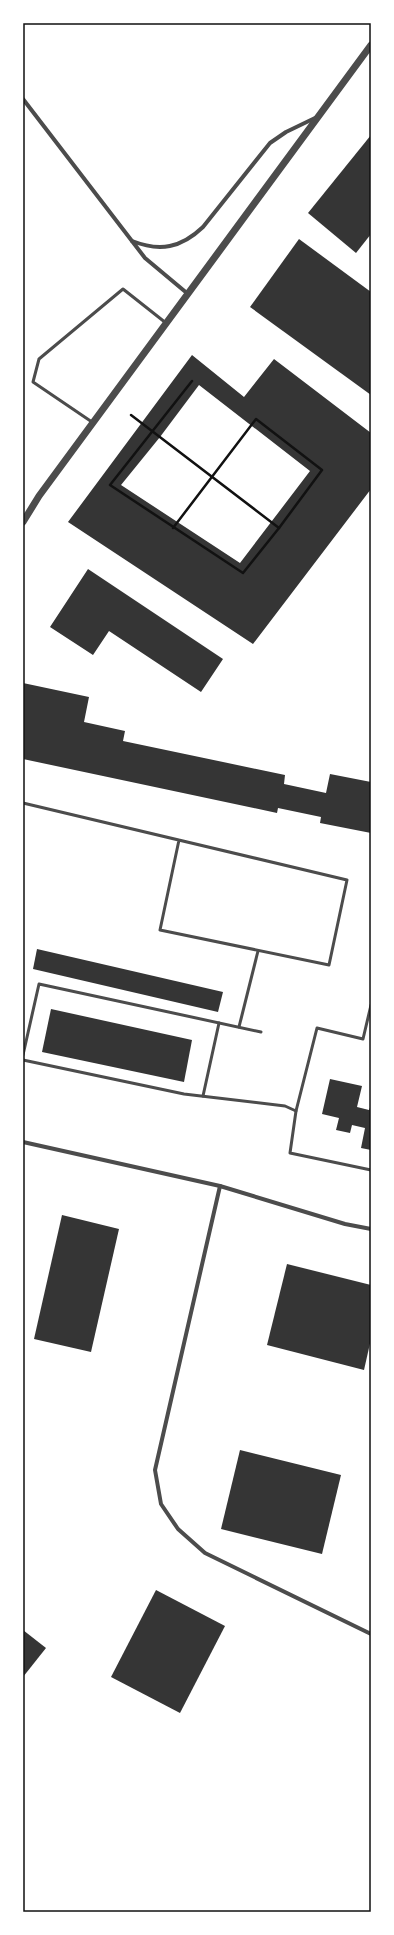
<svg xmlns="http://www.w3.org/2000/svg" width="394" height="1935" viewBox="0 0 394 1935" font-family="'PT Sans',sans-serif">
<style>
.building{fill:#353535;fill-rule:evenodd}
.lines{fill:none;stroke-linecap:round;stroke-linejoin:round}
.path{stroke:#111;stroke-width:2.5}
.service{stroke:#4c4c4c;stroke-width:3}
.minor{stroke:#4c4c4c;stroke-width:4}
.tertiary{stroke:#4c4c4c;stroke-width:7}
.neatline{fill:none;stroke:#111;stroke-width:1.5}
</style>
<rect width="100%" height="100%" fill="#fff"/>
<!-- building -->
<g class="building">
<path d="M 371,135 L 371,234 L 356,253 L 308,213 Z"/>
<path d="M 299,239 L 371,292 L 371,395 L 250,307 Z"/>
<path d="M 192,355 L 244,397 L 274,359 L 371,433 L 371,489 L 253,644 L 68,522 ZM 199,385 L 310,471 L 240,563 L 121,485 L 160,437 Z"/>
<path d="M 88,569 L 223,659 L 201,692 L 109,631 L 93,655 L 50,627 Z"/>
<path d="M 23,683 L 89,697 L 84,722 L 125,731 L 123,741 L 285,775 L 284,784 L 326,793 L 330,774 L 371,782 L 371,833 L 320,823 L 321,817 L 278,808 L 277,813 L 23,759 Z"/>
<path d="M 37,949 L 223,992 L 218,1012 L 33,969 Z"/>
<path d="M 51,1009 L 192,1040 L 184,1082 L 42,1052 Z"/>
<path d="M 330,1079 L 362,1086 L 357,1107 L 369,1110 L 371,1105 L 371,1150 L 361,1148 L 365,1128 L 352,1125 L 350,1133 L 336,1130 L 339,1118 L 322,1114 Z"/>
<path d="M 62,1215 L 119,1229 L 91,1352 L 34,1339 Z"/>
<path d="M 287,1264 L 371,1285 L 371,1339 L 364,1370 L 267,1345 Z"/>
<path d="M 240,1450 L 341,1475 L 322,1554 L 221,1529 Z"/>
<path d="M 156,1590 L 225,1626 L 180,1713 L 111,1677 Z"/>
<path d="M 23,1630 L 46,1648 L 23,1677 Z"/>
</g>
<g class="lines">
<!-- path -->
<g class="path">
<path d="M 131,415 L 279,528"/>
<path d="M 173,528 L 256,419 L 322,470 L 279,528 L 243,573 L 110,485 L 192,381"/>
</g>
<!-- service -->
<g class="service">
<path d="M 92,422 L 33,382 L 39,359 L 123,289 L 166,323"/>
<path d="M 23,803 L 347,880 L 329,965 L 160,930 L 179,840"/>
<path d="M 371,1005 L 363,1039 L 317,1028 L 296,1111 L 290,1153 L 371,1170"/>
<path d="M 239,1027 L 258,951"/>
<path d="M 23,1055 L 39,984 L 261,1032"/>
<path d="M 23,1060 L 184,1094 L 285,1106 L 296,1111"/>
<path d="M 203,1096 L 219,1023"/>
</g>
<!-- minor -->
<g class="minor">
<path d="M 23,99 L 145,258 L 188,294"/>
<path d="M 132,241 C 160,252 181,248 203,227 L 270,143 L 286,132 L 315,118"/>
<path d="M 23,1142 L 220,1186 L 345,1224 L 371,1229"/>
<path d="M 220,1186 L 155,1470 L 161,1504 L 178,1529 L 205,1553 L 371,1634"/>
</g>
<!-- tertiary -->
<path class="tertiary" d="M 23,522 L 39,496 L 371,45"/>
</g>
<!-- border -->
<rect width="394" height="1935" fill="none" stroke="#ffffff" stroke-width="48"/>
<rect x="24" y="24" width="346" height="1887" class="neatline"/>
</svg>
